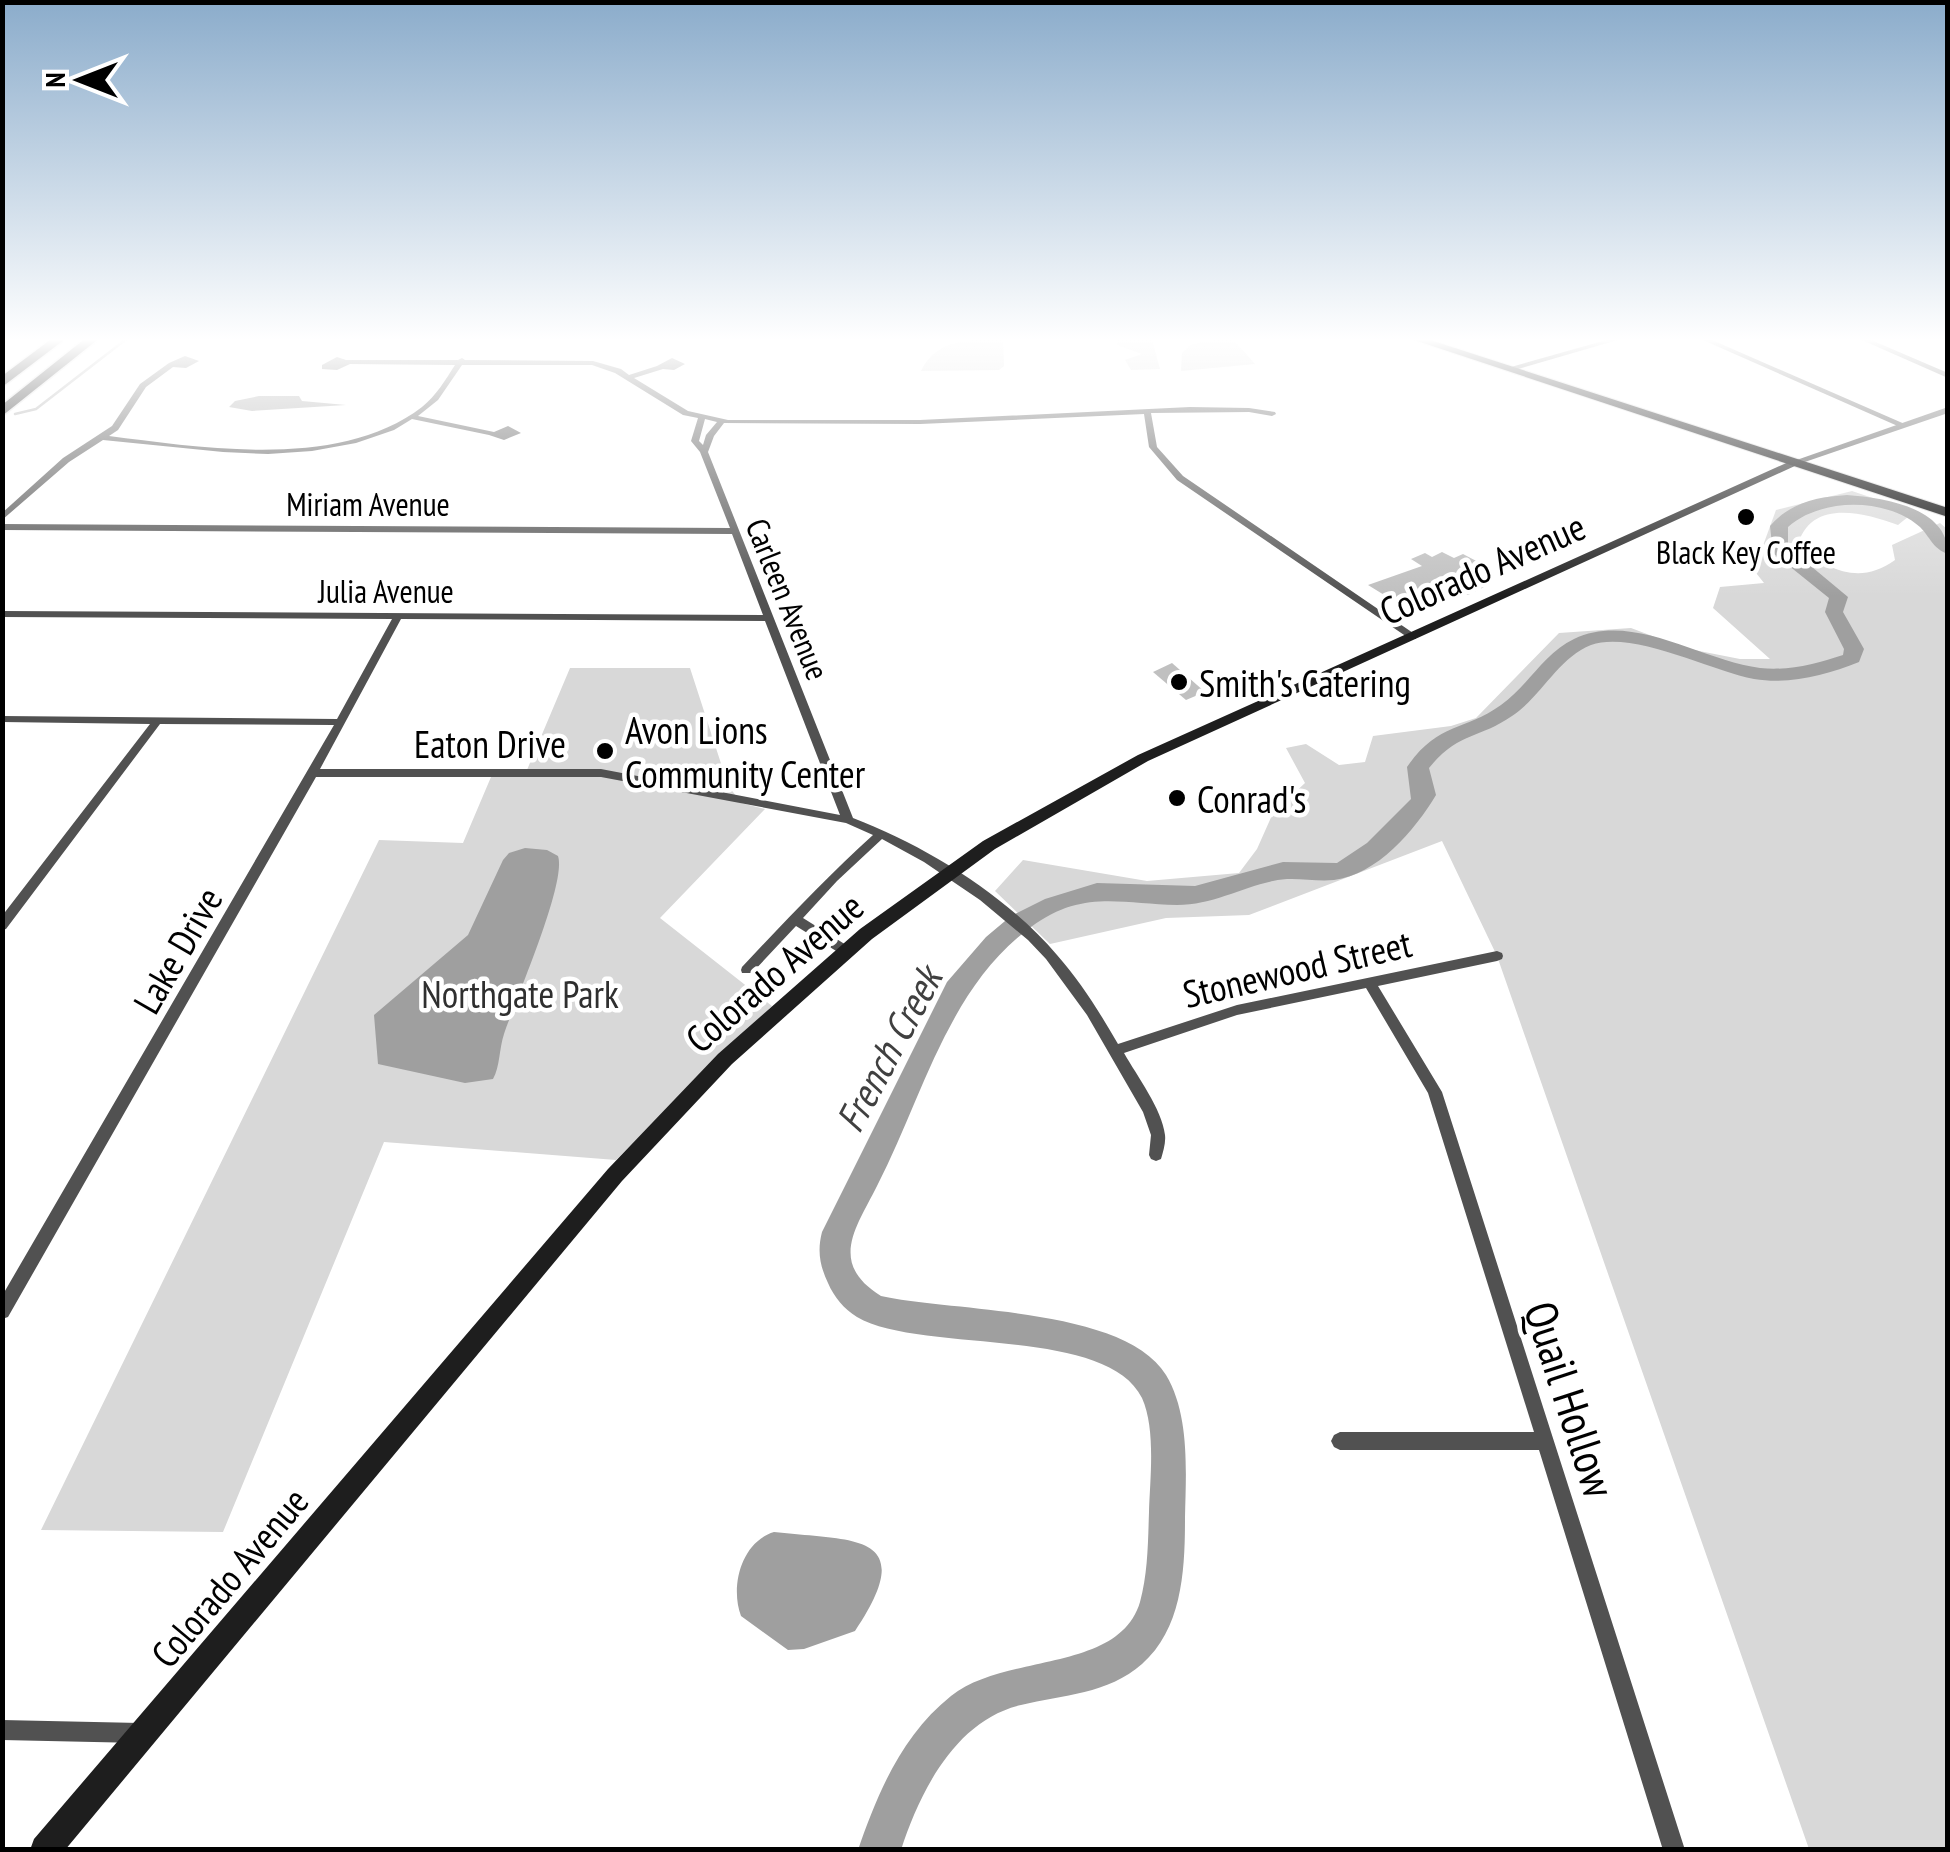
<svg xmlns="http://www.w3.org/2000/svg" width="1950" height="1852" viewBox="0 0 1950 1852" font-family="'PT Sans Narrow',sans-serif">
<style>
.green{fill:#d8d8d8}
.water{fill:#9f9f9f}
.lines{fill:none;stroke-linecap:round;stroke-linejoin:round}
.stream{stroke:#9f9f9f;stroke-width:2.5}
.river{fill:#9f9f9f;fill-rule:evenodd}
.building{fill:#c0c0c0}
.primary-casing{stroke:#dbdbdb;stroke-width:2}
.motorway-casing{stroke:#dbdbdb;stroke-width:3}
.minor{fill:#515151;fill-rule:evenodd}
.tertiary{fill:#515151;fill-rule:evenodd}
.secondary{fill:#1e1e1e;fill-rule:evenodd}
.primary{fill:#000;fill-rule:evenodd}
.motorway{fill:#000;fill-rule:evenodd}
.poi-dot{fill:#000;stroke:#fff;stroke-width:4}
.labels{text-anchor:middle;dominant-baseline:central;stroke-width:9;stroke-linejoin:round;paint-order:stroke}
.far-street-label{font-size:32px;fill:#000;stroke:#fff}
.far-poi-label{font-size:32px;fill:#000;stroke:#fff}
.street-label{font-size:38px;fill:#000;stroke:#fff}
.poi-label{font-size:38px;fill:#000;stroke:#fff;text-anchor:start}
.park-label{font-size:38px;fill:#2f2f2f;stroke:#fff}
.water-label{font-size:40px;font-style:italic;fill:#404040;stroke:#fff}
.near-street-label{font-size:45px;fill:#000;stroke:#fff}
</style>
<rect width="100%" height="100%" fill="#fff"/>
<!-- green -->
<g class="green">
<path d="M 1231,337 L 1255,364 L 1181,371 L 1182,353 L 1192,344 Z"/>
<path d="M 1003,338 L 1004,366 L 999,370 L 921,371 C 937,338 970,340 1003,338 Z"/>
<path d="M 1145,338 L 1152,340 L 1160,369 L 1131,370 L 1125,360 L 1142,354 L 1117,345 L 1118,339 Z"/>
<path d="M 1852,491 L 1914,512 L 1898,525 C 1862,512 1809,498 1797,548 C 1830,569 1859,586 1895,560 L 1892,545 L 1940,523 L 1947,529 L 1947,1849 L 1809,1849 L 1497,956 L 1442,841 L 1249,915 L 1166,918 L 1050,944 L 995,891 L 1023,860 L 1147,881 L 1239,873 L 1257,849 L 1273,813 L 1305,783 L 1286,748 L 1306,744 L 1339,765 L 1365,762 L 1373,736 L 1451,726 L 1476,718 L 1559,633 L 1631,628 L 1684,648 L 1740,659 L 1770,659 L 1713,608 L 1720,587 L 1764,583 L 1749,564 L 1761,551 L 1776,510 Z"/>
<path d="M 570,668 L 690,668 L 728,785 L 741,803 L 765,809 L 660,918 L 772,1006 L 616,1160 L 384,1142 L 223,1532 L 41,1530 L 379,840 L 463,843 L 491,777 L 524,777 Z"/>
</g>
<!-- water -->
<g class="water">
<path d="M 259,396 L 299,396 L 302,401 L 346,405 L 252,411 L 229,407 L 235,401 Z"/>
<path d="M 525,848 L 547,850 L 558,856 C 567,883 515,1001 504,1034 C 499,1049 500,1067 493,1079 L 465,1083 L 378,1064 L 374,1015 L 468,935 L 503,860 L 509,853 Z"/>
<path d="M 774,1532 C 851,1541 922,1531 855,1631 L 804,1649 L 788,1650 L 741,1616 C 730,1587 741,1542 774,1532 Z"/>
</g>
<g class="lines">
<!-- stream -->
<path class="stream" d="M 15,414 L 36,409 L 129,337"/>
<!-- river -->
<path class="river" d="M 1847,495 C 1884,498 1948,507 1948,554 C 1933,549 1930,537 1920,527 C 1886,497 1820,498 1788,527 L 1788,547 L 1848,597 L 1843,612 L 1864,649 L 1859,662 C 1826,675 1790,685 1754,679 C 1711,671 1633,630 1591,645 C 1558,658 1541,697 1512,716 C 1479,739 1458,732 1429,768 L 1436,795 C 1415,830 1377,875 1334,880 C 1313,882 1293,876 1273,881 C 1240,888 1212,905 1177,905 C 1121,904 1082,889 1031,927 C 947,989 923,1097 877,1186 C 856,1228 828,1263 881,1296 C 953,1312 1125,1307 1166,1375 C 1190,1415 1186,1472 1185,1517 C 1185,1568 1183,1628 1142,1664 C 1108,1694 1063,1695 1021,1705 C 956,1720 920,1791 901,1850 L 858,1850 C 878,1792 902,1735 951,1696 C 1005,1653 1119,1673 1140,1602 C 1148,1573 1148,1541 1149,1512 C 1150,1479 1156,1429 1142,1398 C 1106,1325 920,1354 857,1317 C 844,1309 834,1297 828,1283 C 820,1266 817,1251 822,1232 L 947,982 L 986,937 L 1011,916 L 1045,899 L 1097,883 L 1195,886 L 1283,862 L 1337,863 L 1367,843 L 1411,799 L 1407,767 C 1438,722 1463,732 1501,705 C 1528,686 1544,653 1574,639 C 1633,611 1702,661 1760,668 C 1789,671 1816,664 1843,655 L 1844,649 L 1825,612 L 1829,598 L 1773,553 L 1770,526 C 1791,502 1817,497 1847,495 Z"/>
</g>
<!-- building -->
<g class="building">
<path d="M 1442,552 L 1454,558 L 1463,554 L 1482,564 L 1472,568 L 1479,573 L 1468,577 L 1484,587 L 1468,595 L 1451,584 L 1402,606 L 1368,585 L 1422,566 L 1411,559 L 1425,553 L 1432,557 Z"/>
<path d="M 1172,663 L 1205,692 L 1186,700 L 1153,672 Z"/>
</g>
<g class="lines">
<!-- primary casing -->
<g class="primary-casing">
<path id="primary" d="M 1405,337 L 1421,337 L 1948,508 L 1948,517 Z"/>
</g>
<!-- motorway casing -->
<g class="motorway-casing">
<g id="motorway">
<path d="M 54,337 L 68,337 L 2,387 L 2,376 Z"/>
<path d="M 87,337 L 101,337 L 2,416 L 2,405 Z"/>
</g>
</g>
<!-- minor -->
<g class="minor">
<path d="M 1617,337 L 1628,337 L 1511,371 L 1504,369 Z"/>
<path d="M 1696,337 L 1705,337 L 1907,425 L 1900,427 Z"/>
<path d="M 1855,337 L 1864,337 L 1948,373 L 1948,378 Z"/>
<path d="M 185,356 L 199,361 L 186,368 L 173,367 L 146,387 L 118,430 L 109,436 C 204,448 340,470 422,407 C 436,396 446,379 455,365 L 350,364 L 337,370 L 322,369 L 322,365 L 337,357 L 346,360 L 458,360 L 462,358 L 465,360 L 593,361 L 621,369 L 629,375 L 657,366 L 672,358 L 685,364 L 674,370 L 663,369 L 634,378 L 688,411 L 728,420 L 920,420 L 1190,407 L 1249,408 L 1275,412 L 1276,414 L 1272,416 L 1249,412 L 1151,413 L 1157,447 L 1183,476 L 1416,635 L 1416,639 L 1410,639 L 1177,480 L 1149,447 L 1144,414 L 920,424 L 724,423 L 714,436 L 708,452 L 853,818 C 926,846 1006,895 1057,955 C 1081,982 1100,1013 1118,1044 L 1237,1005 L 1497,951 L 1502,953 L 1503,956 L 1502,959 L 1497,961 L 1378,986 L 1442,1092 L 1685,1850 L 1663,1850 L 1539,1450 L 1340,1450 L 1334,1447 L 1331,1441 L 1334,1435 L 1340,1432 L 1534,1432 L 1428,1093 L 1366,988 L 1237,1015 L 1124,1053 C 1137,1076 1162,1109 1165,1135 C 1166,1143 1163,1152 1161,1159 L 1156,1161 L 1151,1159 L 1149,1155 L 1151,1135 L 1143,1112 L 1087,1015 L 1046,959 L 1028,940 L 980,900 L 924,862 L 882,839 L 837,881 L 803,918 L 851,948 L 852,951 L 851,954 L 841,954 L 796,926 L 752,973 L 742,973 L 741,970 L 742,967 C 785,921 827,877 873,835 L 846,823 L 601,777 L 316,777 L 8,1317 L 2,1319 L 2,1296 L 334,725 L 160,724 L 6,929 L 2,930 L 2,916 L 150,724 L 2,722 L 2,716 L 337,719 L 392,619 L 2,617 L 2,611 L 763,615 L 732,534 L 2,530 L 2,524 L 730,528 L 700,452 L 691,441 L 698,418 L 683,415 L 615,373 L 592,365 L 462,365 L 438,400 L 418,416 L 494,432 L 508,426 L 521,433 L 504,440 L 489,435 L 412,419 L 394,430 L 356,443 L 312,451 L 268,454 L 223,452 L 103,440 L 69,462 L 2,520 L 2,513 L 63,458 L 112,426 L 140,384 L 169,363 ZM 705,419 L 717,422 L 706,435 L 703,445 L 699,441 ZM 401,619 L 765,621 L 840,815 L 601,769 L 320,769 Z"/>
<path d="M 2,1720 L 140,1723 L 147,1726 L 150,1733 L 147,1740 L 140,1743 L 2,1740 Z"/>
</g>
<!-- tertiary -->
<path class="tertiary" d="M 1948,407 L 1948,413 L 1796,465 L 1788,463 Z"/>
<!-- secondary -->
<path class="secondary" d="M 1793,460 L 1799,463 L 1797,465 L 1148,761 L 995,849 L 872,939 L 732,1064 L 622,1181 L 65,1850 L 30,1850 L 34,1839 L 608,1169 L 718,1054 L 860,929 L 983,841 L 1138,755 Z"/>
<!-- primary -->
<use href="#primary" class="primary"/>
<!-- motorway -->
<use href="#motorway" class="motorway"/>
</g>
<!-- sky -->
<linearGradient id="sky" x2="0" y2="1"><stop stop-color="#8baccb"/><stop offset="0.57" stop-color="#fff"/><stop offset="1" stop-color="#fff" stop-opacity="0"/></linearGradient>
<rect width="1950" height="596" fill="url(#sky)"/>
<!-- markers -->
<g class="poi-dot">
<circle cx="1746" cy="517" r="10"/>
<circle cx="1179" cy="682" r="10"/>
<circle cx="605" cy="751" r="10"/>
<circle cx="1177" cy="798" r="10"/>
</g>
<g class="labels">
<!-- far-street labels -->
<g class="far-street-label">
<text x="368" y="504">Miriam Avenue</text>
<text x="386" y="591">Julia Avenue</text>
<text transform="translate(788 599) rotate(68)">Carleen Avenue</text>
</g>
<!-- far-poi labels -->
<g class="far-poi-label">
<text x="1746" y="552">Black Key Coffee</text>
</g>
<!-- street labels -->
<g class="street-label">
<text transform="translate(1482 568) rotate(-24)">Colorado Avenue</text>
<text x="490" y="743">Eaton Drive</text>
<text transform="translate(177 950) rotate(-60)">Lake Drive</text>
<text transform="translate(1297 968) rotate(-13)">Stonewood Street</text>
<text transform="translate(774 972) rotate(-41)">Colorado Avenue</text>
<text transform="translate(229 1577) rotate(-50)">Colorado Avenue</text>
</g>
<!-- poi labels -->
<g class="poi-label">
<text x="1199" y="682">Smith's Catering</text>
<text x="625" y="729">Avon Lions<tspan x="625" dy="44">Community Center</tspan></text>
<text x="1197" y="798">Conrad's</text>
</g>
<!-- park labels -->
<g class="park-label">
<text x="520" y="993">Northgate Park</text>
</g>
<!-- water labels -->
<g class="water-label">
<text transform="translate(888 1049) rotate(-62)">French Creek</text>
</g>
<!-- near-street labels -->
<g class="near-street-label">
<text transform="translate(1571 1399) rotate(72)">Quail Hollow</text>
</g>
</g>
<!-- border -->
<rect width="1950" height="1852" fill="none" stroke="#000000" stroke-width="10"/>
<!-- north arrow -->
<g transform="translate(80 80) rotate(270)" stroke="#ffffff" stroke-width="8" paint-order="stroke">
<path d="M0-8L18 38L0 25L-18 38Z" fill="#000000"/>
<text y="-15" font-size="28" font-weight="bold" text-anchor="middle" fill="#000000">N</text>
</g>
</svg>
